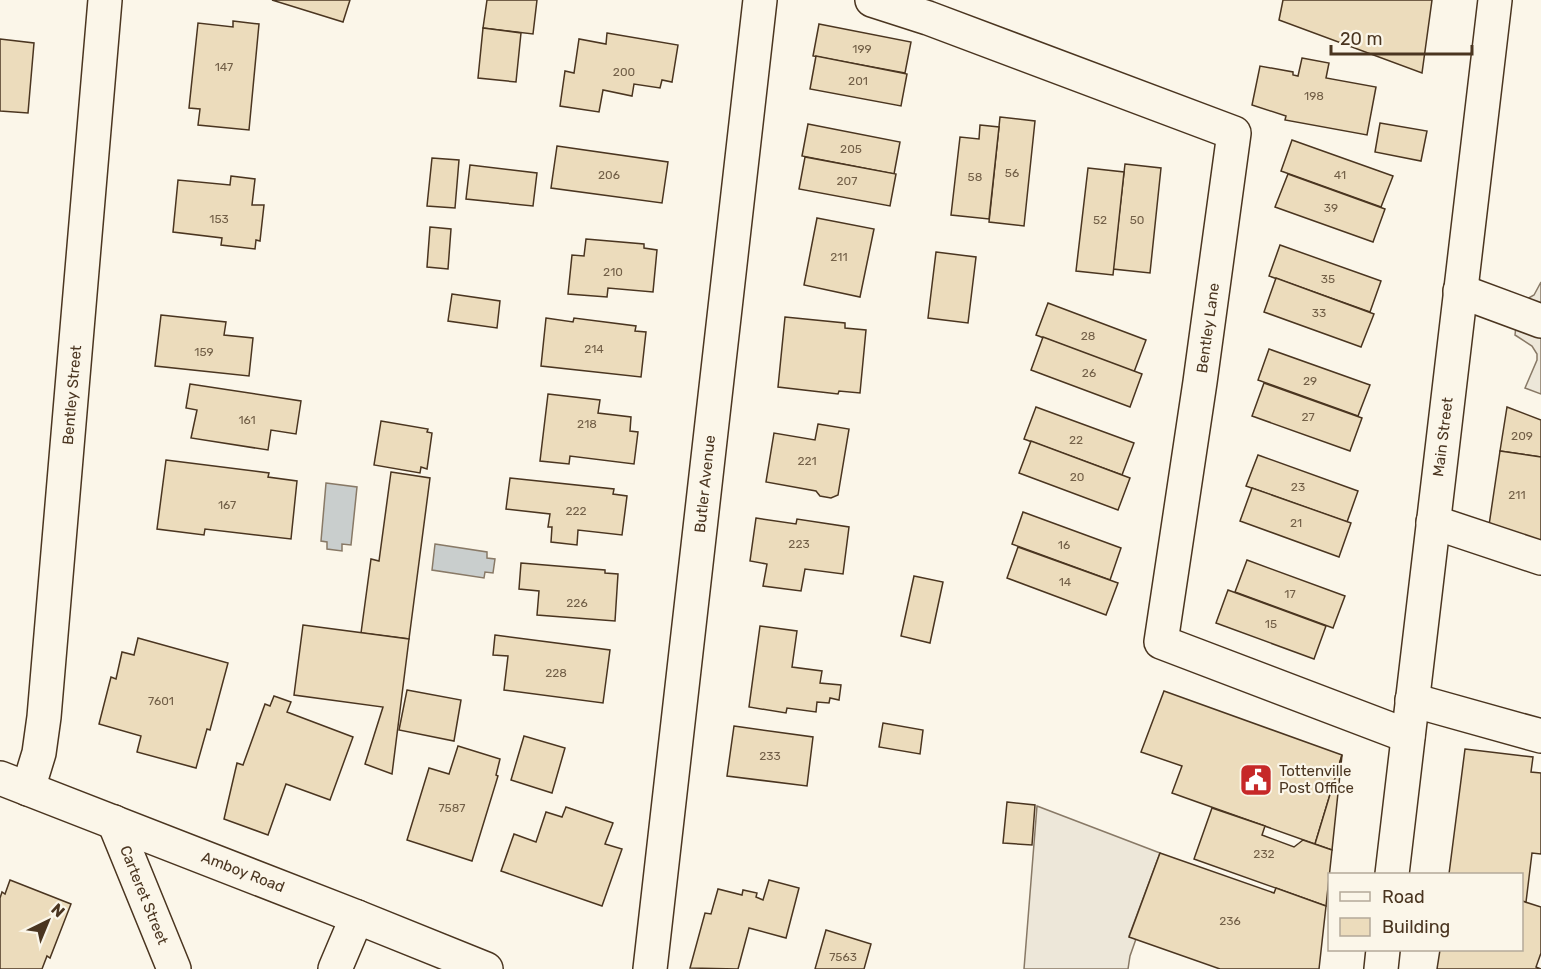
<svg xmlns="http://www.w3.org/2000/svg" width="1541" height="969" viewBox="0 0 1541 969" font-family="Rubik,sans-serif">
<style>
.parking{fill:#ede7d9;stroke:#887966;stroke-width:1.5}
.water{fill:#c9cecd;stroke:#887966;stroke-width:1.5}
.building{fill:#ecdcbc;stroke:#4a3520;stroke-width:1.5}
.lines{fill:none;stroke-linecap:round;stroke-linejoin:round}
.minor-casing{stroke:#4a3520;stroke-width:36}
.minor{stroke:#fbf6e9;stroke-width:33}
.labels{text-anchor:middle;dominant-baseline:central;stroke-width:4.5;stroke-linejoin:round;paint-order:stroke}
.number-label{font-size:12px;fill:#725f47}
.street-label{font-size:15px;fill:#4a3520;stroke:#fbf6e9}
.poi-label{font-size:15px;fill:#4a3520;stroke:#fbf6e9;text-anchor:start}
</style>
<rect width="100%" height="100%" fill="#fbf6e9"/>
<!-- parking -->
<g class="parking">
<path d="M 1541,282 L 1541,394 L 1525,388 L 1537,360 L 1537,354 L 1532,346 L 1515,335 L 1519,298 L 1527,299 L 1534,295 Z"/>
<path d="M 1037,806 L 1160,853 L 1129,936 L 1136,939 L 1130,956 L 1128,969 L 1024,969 Z"/>
</g>
<!-- water -->
<g class="water">
<path d="M 326,483 L 357,487 L 351,545 L 342,544 L 342,551 L 327,549 L 327,542 L 321,541 Z"/>
<path d="M 435,544 L 487,552 L 487,558 L 495,559 L 493,573 L 485,572 L 484,578 L 432,570 Z"/>
</g>
<!-- building -->
<g class="building">
<path d="M 272,0 L 350,0 L 343,22 Z"/>
<path d="M 487,0 L 537,0 L 533,34 L 483,28 Z"/>
<path d="M 1283,0 L 1432,0 L 1422,73 L 1279,20 Z"/>
<path d="M 233,21 L 259,24 L 249,130 L 198,125 L 200,109 L 189,108 L 198,23 L 233,27 Z"/>
<path d="M 819,24 L 911,42 L 905,73 L 813,56 Z"/>
<path d="M 483,28 L 521,33 L 516,82 L 478,78 Z"/>
<path d="M 607,33 L 678,45 L 672,82 L 662,80 L 660,88 L 634,84 L 632,96 L 603,90 L 599,112 L 560,106 L 565,71 L 574,73 L 579,39 L 606,44 Z"/>
<path d="M 0,39 L 34,43 L 28,113 L 0,111 Z"/>
<path d="M 816,56 L 907,74 L 901,106 L 810,89 Z"/>
<path d="M 1302,58 L 1329,63 L 1326,78 L 1376,87 L 1367,135 L 1285,120 L 1286,116 L 1252,105 L 1260,66 L 1293,72 L 1293,75 L 1298,76 Z"/>
<path d="M 1000,117 L 1035,121 L 1024,226 L 989,222 Z"/>
<path d="M 1380,123 L 1427,131 L 1421,161 L 1375,152 Z"/>
<path d="M 808,124 L 900,142 L 894,174 L 802,156 Z"/>
<path d="M 980,125 L 999,127 L 989,219 L 951,215 L 960,137 L 979,139 Z"/>
<path d="M 1292,140 L 1393,176 L 1381,207 L 1281,171 Z"/>
<path d="M 557,146 L 668,162 L 662,203 L 551,188 Z"/>
<path d="M 805,157 L 896,174 L 890,206 L 799,189 Z"/>
<path d="M 432,158 L 459,160 L 455,208 L 427,206 Z"/>
<path d="M 1125,164 L 1161,168 L 1150,273 L 1113,269 Z"/>
<path d="M 470,165 L 537,173 L 533,206 L 466,199 Z"/>
<path d="M 1088,168 L 1124,172 L 1113,275 L 1076,271 Z"/>
<path d="M 1288,174 L 1385,209 L 1373,242 L 1275,207 Z"/>
<path d="M 231,176 L 255,179 L 252,205 L 264,205 L 260,241 L 256,240 L 255,249 L 221,245 L 222,238 L 173,232 L 178,180 L 230,185 Z"/>
<path d="M 817,218 L 874,229 L 860,297 L 804,285 Z"/>
<path d="M 430,227 L 451,229 L 448,269 L 427,267 Z"/>
<path d="M 586,239 L 644,244 L 644,248 L 657,250 L 653,292 L 608,288 L 607,297 L 568,294 L 572,255 L 584,256 Z"/>
<path d="M 1280,245 L 1381,281 L 1370,312 L 1269,276 Z"/>
<path d="M 936,252 L 976,257 L 968,323 L 928,318 Z"/>
<path d="M 1276,278 L 1374,314 L 1361,347 L 1264,312 Z"/>
<path d="M 452,294 L 500,301 L 497,328 L 448,321 Z"/>
<path d="M 1048,303 L 1146,340 L 1134,372 L 1036,335 Z"/>
<path d="M 161,315 L 226,322 L 224,335 L 253,338 L 249,376 L 155,366 Z"/>
<path d="M 785,317 L 845,323 L 845,328 L 866,330 L 860,393 L 839,391 L 838,394 L 778,387 Z"/>
<path d="M 546,318 L 573,322 L 574,318 L 636,326 L 635,331 L 646,332 L 641,377 L 541,366 Z"/>
<path d="M 1043,337 L 1142,374 L 1130,407 L 1031,370 Z"/>
<path d="M 1269,349 L 1370,385 L 1358,416 L 1258,380 Z"/>
<path d="M 1264,383 L 1362,418 L 1350,451 L 1252,416 Z"/>
<path d="M 190,384 L 301,401 L 296,434 L 271,430 L 268,450 L 191,438 L 197,410 L 186,408 Z"/>
<path d="M 548,394 L 600,400 L 598,413 L 631,417 L 630,431 L 638,432 L 634,464 L 570,456 L 569,464 L 540,461 Z"/>
<path d="M 1036,407 L 1134,443 L 1122,475 L 1024,439 Z"/>
<path d="M 1507,407 L 1541,420 L 1541,457 L 1500,451 Z"/>
<path d="M 381,421 L 428,429 L 427,432 L 432,433 L 427,469 L 421,467 L 420,473 L 374,465 Z"/>
<path d="M 818,424 L 849,429 L 838,495 L 831,498 L 820,496 L 816,491 L 766,482 L 774,433 L 815,440 Z"/>
<path d="M 1031,441 L 1130,478 L 1118,510 L 1019,473 Z"/>
<path d="M 1500,451 L 1541,457 L 1541,540 L 1488,532 Z"/>
<path d="M 1258,455 L 1358,491 L 1347,522 L 1246,486 Z"/>
<path d="M 166,460 L 269,473 L 268,477 L 297,481 L 291,539 L 205,529 L 204,535 L 157,529 Z"/>
<path d="M 391,472 L 430,478 L 409,639 L 361,633 L 371,559 L 379,561 Z"/>
<path d="M 510,478 L 614,489 L 613,494 L 627,496 L 622,535 L 578,530 L 577,545 L 551,542 L 552,527 L 548,527 L 550,514 L 506,509 Z"/>
<path d="M 1252,488 L 1351,523 L 1339,557 L 1240,521 Z"/>
<path d="M 1023,512 L 1121,548 L 1110,580 L 1012,544 Z"/>
<path d="M 756,518 L 796,524 L 797,519 L 849,527 L 843,574 L 805,569 L 801,591 L 763,586 L 767,564 L 750,561 Z"/>
<path d="M 1018,547 L 1118,583 L 1106,615 L 1007,578 Z"/>
<path d="M 1247,560 L 1345,596 L 1333,628 L 1235,592 Z"/>
<path d="M 521,563 L 605,570 L 605,573 L 618,574 L 615,621 L 537,615 L 539,591 L 519,589 Z"/>
<path d="M 914,576 L 943,582 L 930,643 L 901,636 Z"/>
<path d="M 1228,590 L 1326,626 L 1314,659 L 1216,623 Z"/>
<path d="M 303,625 L 409,639 L 392,774 L 365,764 L 383,707 L 294,695 Z"/>
<path d="M 760,626 L 797,631 L 792,667 L 822,671 L 820,683 L 841,685 L 839,700 L 830,698 L 829,703 L 817,702 L 816,712 L 787,708 L 786,713 L 749,707 Z"/>
<path d="M 495,635 L 610,650 L 603,703 L 504,690 L 508,656 L 493,655 Z"/>
<path d="M 138,638 L 228,663 L 210,730 L 207,729 L 196,768 L 137,752 L 141,736 L 99,724 L 111,677 L 116,679 L 122,652 L 134,655 Z"/>
<path d="M 407,690 L 461,700 L 454,741 L 399,730 Z"/>
<path d="M 1164,691 L 1342,755 L 1315,844 L 1172,793 L 1182,766 L 1141,752 Z"/>
<path d="M 274,696 L 291,702 L 287,712 L 353,737 L 330,800 L 286,784 L 268,835 L 224,819 L 237,763 L 243,765 L 265,704 L 270,706 Z"/>
<path d="M 883,723 L 923,730 L 920,754 L 879,747 Z"/>
<path d="M 734,726 L 813,737 L 807,786 L 727,776 Z"/>
<path d="M 524,736 L 565,748 L 552,793 L 511,780 Z"/>
<path d="M 458,746 L 500,759 L 496,775 L 498,776 L 472,861 L 407,840 L 429,768 L 449,774 Z"/>
<path d="M 1465,749 L 1533,757 L 1531,772 L 1541,773 L 1541,854 L 1532,853 L 1526,902 L 1522,901 L 1522,874 L 1449,874 Z"/>
<path d="M 1342,755 L 1332,850 L 1315,844 Z"/>
<path d="M 1007,802 L 1035,805 L 1032,845 L 1003,843 Z"/>
<path d="M 566,807 L 613,823 L 605,844 L 622,849 L 602,906 L 501,871 L 514,834 L 536,842 L 546,812 L 562,817 Z"/>
<path d="M 1212,808 L 1265,826 L 1262,835 L 1294,847 L 1303,840 L 1332,850 L 1326,906 L 1194,859 Z"/>
<path d="M 1160,853 L 1274,893 L 1276,888 L 1326,906 L 1319,969 L 1220,969 L 1129,937 Z"/>
<path d="M 10,880 L 71,904 L 50,958 L 47,956 L 42,969 L 0,969 L 0,898 L 2,892 L 5,894 Z"/>
<path d="M 769,880 L 799,888 L 786,938 L 749,928 L 738,969 L 690,968 L 705,913 L 711,914 L 718,889 L 742,895 L 743,890 L 757,893 L 756,897 L 763,900 Z"/>
<path d="M 1522,901 L 1541,907 L 1541,953 L 1536,967 L 1541,969 L 1437,969 L 1440,950 L 1522,950 Z"/>
<path d="M 826,930 L 871,944 L 864,969 L 815,969 Z"/>
</g>
<g class="lines">
<!-- minor casing -->
<g class="minor-casing">
<g id="minor">
<path d="M 872,0 L 928,18 L 1234,133 L 1200,382 L 1161,642 L 1408,736"/>
<path d="M 1460,291 L 1541,321"/>
<path d="M 1433,522 L 1541,558"/>
<path d="M 1412,700 L 1541,736"/>
<path d="M 0,778 L 357,917 L 486,969"/>
<path d="M 28,789 L 39,753 L 44,717 L 105,0"/>
<path d="M 114,822 L 174,969"/>
<path d="M 1392,874 L 1495,0"/>
<path d="M 335,969 L 357,917"/>
<path d="M 650,969 L 760,0"/>
<path d="M 1381,969 L 1383,950"/>
</g>
</g>
<!-- minor -->
<use href="#minor" class="minor"/>
</g>
<!-- icons -->
<defs>
<g id="civic-square" transform="scale(1.725)"><rect x="-9" y="-9" width="18" height="18" rx="4" fill="#c62828" stroke="#fbf6e9"/><path d="M-.6-6.5H3V-4.5H.6V-3L4-1V1h2V6H-6V1h2V-1L-.6-3ZM-1.2 2.5V6h2.4V2.5Z" fill="#fff"/></g>
</defs>
<g fill-rule="evenodd">
<use href="#civic-square" x="1256" y="780"/>
</g>
<g class="labels">
<!-- number labels -->
<g class="number-label">
<text x="862" y="49">199</text>
<text x="224" y="67">147</text>
<text x="624" y="72">200</text>
<text x="858" y="81">201</text>
<text x="1314" y="96">198</text>
<text x="851" y="149">205</text>
<text x="1012" y="173">56</text>
<text x="609" y="175">206</text>
<text x="1340" y="175">41</text>
<text x="975" y="177">58</text>
<text x="847" y="181">207</text>
<text x="1331" y="208">39</text>
<text x="219" y="219">153</text>
<text x="1100" y="220">52</text>
<text x="1137" y="220">50</text>
<text x="839" y="257">211</text>
<text x="613" y="272">210</text>
<text x="1328" y="279">35</text>
<text x="1319" y="313">33</text>
<text x="1088" y="336">28</text>
<text x="594" y="349">214</text>
<text x="204" y="352">159</text>
<text x="1089" y="373">26</text>
<text x="1310" y="381">29</text>
<text x="1308" y="417">27</text>
<text x="247" y="420">161</text>
<text x="587" y="424">218</text>
<text x="1522" y="436">209</text>
<text x="1076" y="440">22</text>
<text x="807" y="461">221</text>
<text x="1077" y="477">20</text>
<text x="1298" y="487">23</text>
<text x="1517" y="495">211</text>
<text x="227" y="505">167</text>
<text x="576" y="511">222</text>
<text x="1296" y="523">21</text>
<text x="799" y="544">223</text>
<text x="1064" y="545">16</text>
<text x="1065" y="582">14</text>
<text x="1290" y="594">17</text>
<text x="577" y="603">226</text>
<text x="1271" y="624">15</text>
<text x="556" y="673">228</text>
<text x="161" y="701">7601</text>
<text x="770" y="756">233</text>
<text x="452" y="808">7587</text>
<text x="1264" y="854">232</text>
<text x="1230" y="921">236</text>
<text x="843" y="957">7563</text>
</g>
<!-- street labels -->
<g class="street-label">
<text transform="translate(1208 328) rotate(-82)">Bentley Lane</text>
<text transform="translate(72 395) rotate(-85)">Bentley Street</text>
<text transform="translate(1443 437) rotate(-83)">Main Street</text>
<text transform="translate(705 484) rotate(-84)">Butler Avenue</text>
<text transform="translate(243 872) rotate(21)">Amboy Road</text>
<text transform="translate(144 895) rotate(68)">Carteret Street</text>
</g>
<!-- poi labels -->
<g class="poi-label">
<text x="1279" y="771">Tottenville<tspan x="1279" dy="17">Post Office</tspan></text>
</g>
</g>
<!-- legend -->
<rect x="1328" y="873" width="195" height="78" fill="#fbf6e9" stroke="#b4a999" stroke-width="1.5"/>
<rect x="1340" y="892" width="30" height="9" fill="#fbf6e9" stroke="#b4a999" stroke-width="1.5"/>
<text x="1382" y="903" font-size="18" fill="#4a3520">Road</text>
<rect x="1340" y="918" width="30" height="18" fill="#ecdcbc" stroke="#b4a999" stroke-width="1.5"/>
<text x="1382" y="933" font-size="18" fill="#4a3520">Building</text>
<!-- north arrow -->
<g transform="translate(48 921) rotate(43)" stroke="#fbf6e9" stroke-width="4.5" paint-order="stroke">
<path d="M0-4.5L10 22L0 15L-10 22Z" fill="#4a3520"/>
<text y="-9" font-size="16" font-weight="bold" text-anchor="middle" fill="#4a3520">N</text>
</g>
<!-- scale -->
<path d="M1331 45v9h141v-9" fill="none" stroke="#4a3520" stroke-width="3"/>
<text x="1340" y="45" font-size="18" fill="#4a3520" stroke="#fbf6e9" stroke-width="4.5" paint-order="stroke">20 m</text>
</svg>
